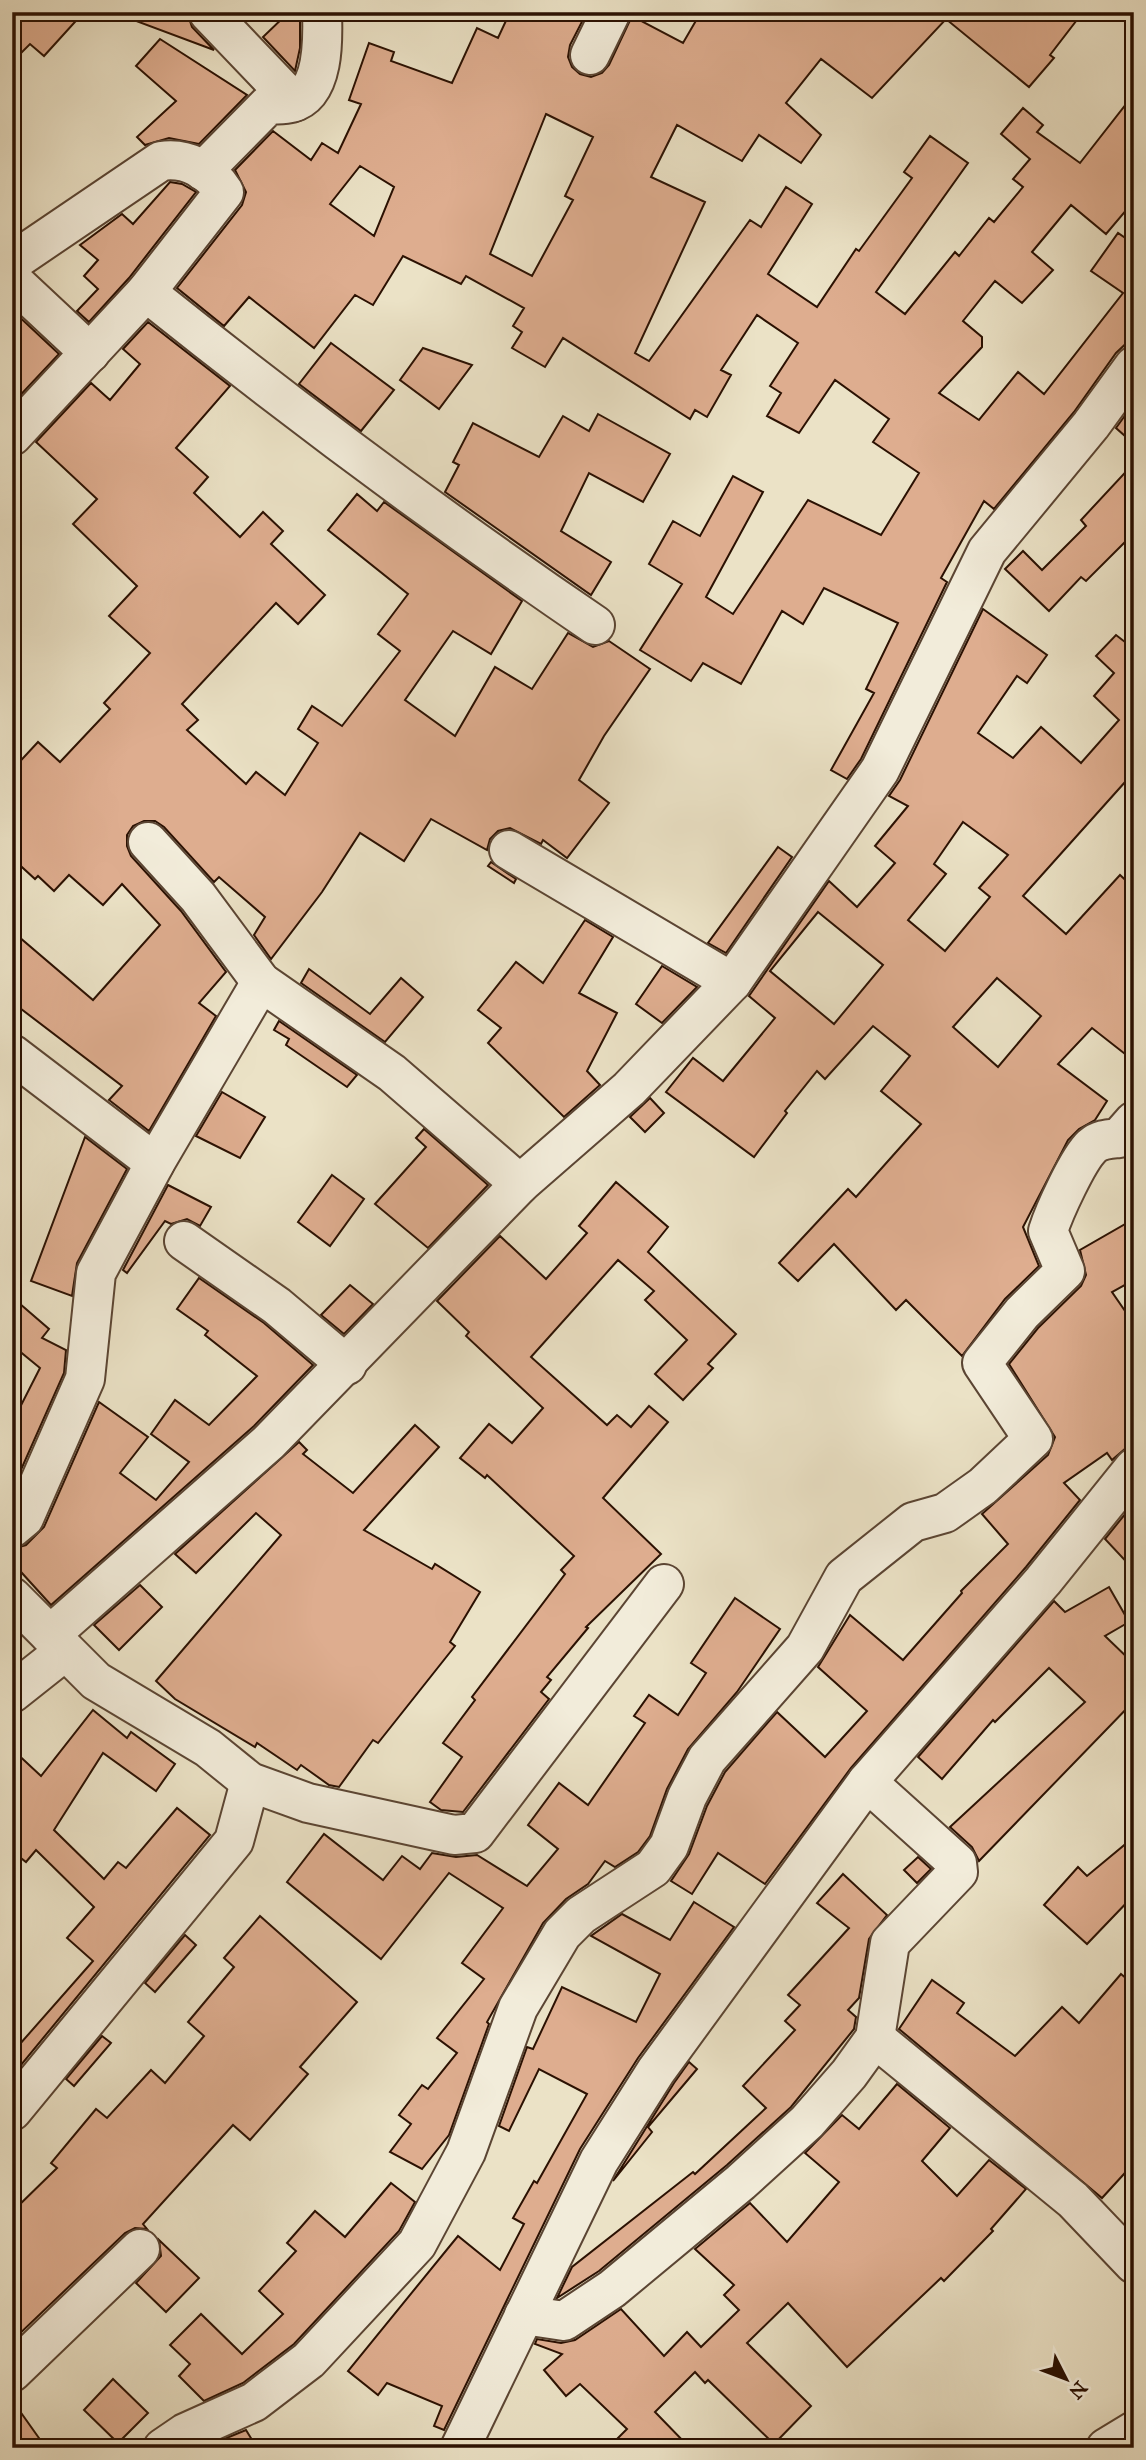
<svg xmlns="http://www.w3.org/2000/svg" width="1146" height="2460" viewBox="0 0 1146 2460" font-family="'IM FELL Great Primer',serif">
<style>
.building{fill:#dead8f;stroke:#2b1102;stroke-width:2;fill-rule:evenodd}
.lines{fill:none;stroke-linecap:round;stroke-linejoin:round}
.minor-casing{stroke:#5b4533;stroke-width:42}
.minor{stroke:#f2ecda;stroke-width:38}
</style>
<rect width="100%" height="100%" fill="#ebe2c6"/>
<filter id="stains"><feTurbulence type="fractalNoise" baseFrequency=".00286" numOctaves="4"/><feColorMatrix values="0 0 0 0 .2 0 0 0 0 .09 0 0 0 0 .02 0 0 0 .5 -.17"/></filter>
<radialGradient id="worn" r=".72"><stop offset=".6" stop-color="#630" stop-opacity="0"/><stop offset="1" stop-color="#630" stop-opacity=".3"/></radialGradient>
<!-- building -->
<g class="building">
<path d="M 12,12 L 84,12 L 44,56 L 30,44 L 12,62 Z"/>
<path d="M 121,12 L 187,12 L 192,27 L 214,50 L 120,15 Z"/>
<path d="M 289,12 L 300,12 L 300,48 L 295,71 L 263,37 Z"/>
<path d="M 510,12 L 587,12 L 570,45 L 568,57 L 572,67 L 580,74 L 591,77 L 602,73 L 609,65 L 632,16 L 683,43 L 701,12 L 1083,12 L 1050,55 L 1054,58 L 1029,87 L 946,19 L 872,98 L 821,59 L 786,103 L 821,135 L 801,163 L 759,135 L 742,161 L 677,125 L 651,177 L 705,202 L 635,353 L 649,361 L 750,220 L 761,227 L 786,187 L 812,204 L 768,274 L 817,307 L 856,249 L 859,251 L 912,178 L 904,172 L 930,136 L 968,163 L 876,292 L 905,314 L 955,252 L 959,256 L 989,218 L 994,222 L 1023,187 L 1013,179 L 1030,159 L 1001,134 L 1023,108 L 1043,125 L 1037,132 L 1080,163 L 1134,94 L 1134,201 L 1106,234 L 1071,205 L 1032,252 L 1053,270 L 1022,303 L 995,281 L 963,321 L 982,337 L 982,347 L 939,393 L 979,420 L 1018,372 L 1044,394 L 1123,293 L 1091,271 L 1118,233 L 1134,244 L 1134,336 L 1116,353 L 1074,412 L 994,509 L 984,501 L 941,578 L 947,582 L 861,759 L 847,779 L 831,770 L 874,693 L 866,689 L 898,623 L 824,588 L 803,624 L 782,611 L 741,684 L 703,663 L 691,681 L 640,650 L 682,584 L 649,564 L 673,521 L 700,536 L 733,476 L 763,492 L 706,597 L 733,614 L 808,500 L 881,535 L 919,473 L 873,442 L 889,419 L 835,380 L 799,433 L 767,416 L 781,393 L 770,386 L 798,343 L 757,315 L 721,370 L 731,375 L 707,417 L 695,410 L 690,419 L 563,338 L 545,367 L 512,348 L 522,332 L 513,326 L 524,308 L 466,276 L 461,284 L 403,256 L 373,305 L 355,295 L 314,348 L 249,297 L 224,326 L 177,288 L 242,205 L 246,192 L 235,170 L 273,131 L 311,160 L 322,143 L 338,153 L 361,104 L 349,100 L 369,43 L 394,52 L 391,61 L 452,83 L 477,28 L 498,38 ZM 546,114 L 593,137 L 565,196 L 573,200 L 532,276 L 490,254 ZM 360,166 L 394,187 L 374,236 L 330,204 Z"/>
<path d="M 160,39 L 247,95 L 199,144 L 169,138 L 145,145 L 137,137 L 176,101 L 136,66 Z"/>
<path d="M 170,182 L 182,184 L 196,192 L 129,278 L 89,322 L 77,311 L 98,289 L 84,276 L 98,260 L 80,245 L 122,214 L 133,224 Z"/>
<path d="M 12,310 L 59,354 L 12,404 Z"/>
<path d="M 148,322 L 230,386 L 176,448 L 208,477 L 194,493 L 240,537 L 263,512 L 283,531 L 271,544 L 325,595 L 298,624 L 276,603 L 182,704 L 198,720 L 187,730 L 246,784 L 256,772 L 285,795 L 318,743 L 298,729 L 312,706 L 342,726 L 400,651 L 378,634 L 408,594 L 328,530 L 357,494 L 377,511 L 384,502 L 522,601 L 491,654 L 453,631 L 405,700 L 455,736 L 495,667 L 532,689 L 568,633 L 593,647 L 609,641 L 650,669 L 604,736 L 579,780 L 609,803 L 567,858 L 543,840 L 541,844 L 510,828 L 498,831 L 490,839 L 487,850 L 431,819 L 404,861 L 360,833 L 322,892 L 271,959 L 254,935 L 265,917 L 219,877 L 214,882 L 164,827 L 155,821 L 144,821 L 133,826 L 127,835 L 127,846 L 131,856 L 181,911 L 226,972 L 199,1003 L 216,1016 L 149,1131 L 109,1100 L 122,1086 L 12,1002 L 12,931 L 93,1000 L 160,925 L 122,884 L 103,905 L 69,875 L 54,891 L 38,876 L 35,879 L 12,858 L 12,770 L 38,742 L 60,762 L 110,709 L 104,703 L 150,653 L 109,616 L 137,586 L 73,524 L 97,499 L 36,442 L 91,383 L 110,400 L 140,364 L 123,349 Z"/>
<path d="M 331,343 L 394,390 L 361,431 L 299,384 Z"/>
<path d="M 423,348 L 472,365 L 439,409 L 400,380 Z"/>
<path d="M 1134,403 L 1134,444 L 1116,428 Z"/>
<path d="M 598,414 L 670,454 L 643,502 L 589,473 L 561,531 L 611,562 L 591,595 L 445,492 L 459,465 L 453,462 L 473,423 L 539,457 L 563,416 L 589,431 Z"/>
<path d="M 1134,463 L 1134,533 L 1086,581 L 1081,577 L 1049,611 L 1005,569 L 1023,551 L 1042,570 L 1086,526 L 1081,520 Z"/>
<path d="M 983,609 L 1047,655 L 1027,683 L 1017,676 L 978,733 L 1013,758 L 1041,727 L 1081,763 L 1119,720 L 1094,696 L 1114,673 L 1096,656 L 1116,635 L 1134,649 L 1134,772 L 1023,896 L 1066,934 L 1120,875 L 1134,888 L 1134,1061 L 1092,1028 L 1058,1064 L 1107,1101 L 1095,1120 L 1079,1129 L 1068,1140 L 1023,1227 L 1039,1266 L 1005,1299 L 962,1356 L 906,1300 L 896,1310 L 834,1244 L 798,1281 L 779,1263 L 848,1189 L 856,1197 L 921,1124 L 881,1091 L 910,1056 L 873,1026 L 825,1079 L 817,1071 L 785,1111 L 787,1113 L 754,1157 L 666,1092 L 693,1058 L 723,1081 L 775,1018 L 749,996 L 829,881 L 857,907 L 895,863 L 875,846 L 908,806 L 889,796 L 900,780 ZM 963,822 L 1008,855 L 979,888 L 990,897 L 945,951 L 908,920 L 946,874 L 934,864 ZM 818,912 L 883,965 L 834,1024 L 770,971 ZM 997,978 L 1041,1016 L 998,1067 L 953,1027 Z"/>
<path d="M 778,847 L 792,857 L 726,953 L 708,943 Z"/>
<path d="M 491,862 L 516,879 L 514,883 L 488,866 Z"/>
<path d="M 585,920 L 613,937 L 579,993 L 617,1013 L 587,1071 L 600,1085 L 564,1117 L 488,1043 L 501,1028 L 478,1010 L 516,962 L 543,983 Z"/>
<path d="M 662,966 L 697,987 L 662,1023 L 636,1004 Z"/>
<path d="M 309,969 L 370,1014 L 401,978 L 423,997 L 385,1042 L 301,983 Z"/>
<path d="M 279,1021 L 357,1075 L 347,1087 L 286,1045 L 289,1039 L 274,1030 Z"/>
<path d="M 222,1092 L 265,1117 L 240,1158 L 196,1136 Z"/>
<path d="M 650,1098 L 664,1113 L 645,1132 L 630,1117 Z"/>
<path d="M 424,1129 L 488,1185 L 428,1248 L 375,1204 L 426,1147 L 416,1138 Z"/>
<path d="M 85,1137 L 127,1169 L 77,1263 L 72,1296 L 31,1281 Z"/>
<path d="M 332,1175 L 364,1199 L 330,1246 L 298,1222 Z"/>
<path d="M 616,1182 L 668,1227 L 648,1252 L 736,1334 L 708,1364 L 713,1368 L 683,1400 L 655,1374 L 687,1340 L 645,1300 L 654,1291 L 618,1260 L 531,1357 L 607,1425 L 617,1415 L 631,1427 L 649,1406 L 668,1422 L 603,1498 L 661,1554 L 586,1627 L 588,1628 L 547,1677 L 551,1680 L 541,1692 L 549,1699 L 463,1812 L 441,1810 L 430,1802 L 462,1757 L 443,1743 L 475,1700 L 472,1697 L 565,1574 L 561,1570 L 574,1556 L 487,1475 L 485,1478 L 460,1458 L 489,1424 L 512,1443 L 543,1408 L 466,1336 L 469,1332 L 437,1301 L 500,1236 L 546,1279 L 587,1233 L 579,1226 Z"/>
<path d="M 168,1185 L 211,1207 L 200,1226 L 187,1219 L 171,1224 L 165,1221 L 127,1273 L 123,1270 Z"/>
<path d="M 1134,1219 L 1134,1280 L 1112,1292 L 1134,1324 L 1134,1447 L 1126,1448 L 1112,1460 L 1107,1453 L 1064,1483 L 1080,1500 L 1026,1567 L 851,1768 L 765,1884 L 718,1853 L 692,1894 L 671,1881 L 689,1854 L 707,1806 L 725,1772 L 777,1712 L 825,1757 L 867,1711 L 818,1667 L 850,1615 L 903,1660 L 962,1593 L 961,1591 L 1008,1544 L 982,1514 L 1048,1455 L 1055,1437 L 1009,1364 L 1038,1328 L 1081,1286 L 1086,1275 L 1080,1250 Z"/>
<path d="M 199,1278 L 264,1323 L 313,1365 L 254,1426 L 51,1605 L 12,1562 L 12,1549 L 26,1545 L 44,1527 L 99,1402 L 148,1437 L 120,1473 L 156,1500 L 189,1462 L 151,1434 L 175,1400 L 209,1425 L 257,1376 L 205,1335 L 208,1331 L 177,1309 Z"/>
<path d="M 350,1285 L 373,1304 L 344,1334 L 321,1315 Z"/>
<path d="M 12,1297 L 49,1329 L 42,1338 L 66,1350 L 64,1373 L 12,1490 L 12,1423 L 40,1368 L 12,1345 Z"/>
<path d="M 415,1425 L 439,1447 L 364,1530 L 432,1569 L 435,1564 L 480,1592 L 450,1642 L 455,1646 L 378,1743 L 373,1740 L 339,1787 L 329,1785 L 301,1765 L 297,1770 L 257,1743 L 255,1747 L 175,1699 L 156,1681 L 281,1535 L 256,1513 L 196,1573 L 175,1554 L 299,1442 L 307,1450 L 303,1454 L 353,1493 Z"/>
<path d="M 1134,1503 L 1134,1570 L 1105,1539 Z"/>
<path d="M 140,1585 L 162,1607 L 119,1650 L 94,1625 Z"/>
<path d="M 1109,1587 L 1129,1622 L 1105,1636 L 1134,1664 L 1134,1701 L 979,1861 L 972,1847 L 950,1827 L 1085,1702 L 1049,1668 L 995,1722 L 993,1720 L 942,1779 L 918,1757 L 1054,1601 L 1065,1612 Z"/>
<path d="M 735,1598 L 780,1629 L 737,1692 L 688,1749 L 667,1789 L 650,1836 L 638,1852 L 615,1867 L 605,1861 L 588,1884 L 566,1899 L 543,1923 L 487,2022 L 489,2024 L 449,2135 L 422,2169 L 390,2152 L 411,2124 L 399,2115 L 422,2085 L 428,2089 L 457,2053 L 437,2038 L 484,1979 L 462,1963 L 503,1908 L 449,1873 L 381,1959 L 287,1882 L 324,1834 L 383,1880 L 402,1856 L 420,1869 L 432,1853 L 456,1857 L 477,1855 L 527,1886 L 558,1849 L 528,1825 L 559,1783 L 588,1805 L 645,1723 L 634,1716 L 649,1695 L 678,1715 L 706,1673 L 691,1663 Z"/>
<path d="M 93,1710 L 127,1738 L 131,1732 L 175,1764 L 156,1791 L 103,1753 L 54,1830 L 104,1879 L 118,1862 L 126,1868 L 177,1808 L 210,1835 L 12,2076 L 12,2053 L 93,1961 L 67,1938 L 94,1907 L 36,1850 L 26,1862 L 12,1851 L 12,1749 L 41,1776 Z"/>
<path d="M 1134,1837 L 1134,1895 L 1087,1944 L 1044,1905 L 1078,1867 L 1087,1876 Z"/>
<path d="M 918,1857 L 931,1869 L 917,1883 L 904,1870 Z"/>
<path d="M 843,1874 L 887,1915 L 869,1939 L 859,1998 L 848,2010 L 856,2017 L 854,2029 L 791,2107 L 727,2165 L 599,2271 L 557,2298 L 572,2267 L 693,2172 L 695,2174 L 766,2108 L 743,2086 L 795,2030 L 785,2021 L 800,2005 L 788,1995 L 849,1928 L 817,1903 Z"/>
<path d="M 694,1902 L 734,1927 L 638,2058 L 580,2149 L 444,2430 L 434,2426 L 442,2406 L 387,2383 L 378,2395 L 348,2371 L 458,2236 L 500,2270 L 524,2224 L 513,2218 L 534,2181 L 537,2183 L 587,2094 L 539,2069 L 509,2131 L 499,2126 L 527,2047 L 533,2049 L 562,1987 L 636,2022 L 660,1974 L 591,1936 L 622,1914 L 670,1940 Z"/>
<path d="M 260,1916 L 357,2002 L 300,2067 L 308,2074 L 250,2140 L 233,2125 L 143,2224 L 147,2229 L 135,2228 L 125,2233 L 12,2341 L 12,2212 L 57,2168 L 51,2163 L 96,2109 L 107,2118 L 151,2070 L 165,2083 L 204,2036 L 188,2022 L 234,1967 L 224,1958 Z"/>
<path d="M 185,1935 L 196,1945 L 155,1992 L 145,1983 Z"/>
<path d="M 1121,1974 L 1134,1985 L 1134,2163 L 1102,2198 L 899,2029 L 932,1980 L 964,2003 L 957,2013 L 1015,2056 L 1062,2007 L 1079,2023 Z"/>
<path d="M 102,2036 L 111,2043 L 74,2086 L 66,2079 Z"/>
<path d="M 689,2062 L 697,2069 L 648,2127 L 652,2132 L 613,2181 L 674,2083 Z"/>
<path d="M 897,2084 L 950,2128 L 922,2161 L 957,2196 L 989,2160 L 1026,2189 L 991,2229 L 993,2231 L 944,2281 L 941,2278 L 847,2367 L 788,2303 L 747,2343 L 811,2406 L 774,2444 L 708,2380 L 705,2383 L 695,2372 L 655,2412 L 690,2448 L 608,2448 L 627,2429 L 580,2384 L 566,2396 L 544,2370 L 562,2354 L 535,2344 L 537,2339 L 561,2343 L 575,2340 L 621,2309 L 664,2356 L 687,2332 L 701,2347 L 739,2310 L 724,2295 L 734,2285 L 695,2249 L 750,2203 L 787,2242 L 839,2182 L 805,2153 L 842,2115 L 859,2129 Z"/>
<path d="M 391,2183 L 415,2202 L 399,2231 L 294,2344 L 243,2383 L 204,2401 L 179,2376 L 190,2364 L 170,2345 L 201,2314 L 242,2354 L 283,2314 L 259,2291 L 296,2251 L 287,2243 L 315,2211 L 345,2237 Z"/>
<path d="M 159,2240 L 199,2278 L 166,2312 L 136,2283 L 161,2256 Z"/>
<path d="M 113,2379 L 148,2413 L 118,2443 L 84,2410 Z"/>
<path d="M 12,2400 L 46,2448 L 12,2448 Z"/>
<path d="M 246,2430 L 257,2448 L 230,2448 L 224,2439 Z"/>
</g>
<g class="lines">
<!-- minor casing -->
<g class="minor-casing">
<g id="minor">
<path d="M 208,12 L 294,102"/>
<path d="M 590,55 L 611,12"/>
<path d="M 203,171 L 268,105 C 275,104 284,105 291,103 C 325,94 323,39 322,12"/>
<path d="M 12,262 L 161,161 C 187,157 210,170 224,192 L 146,292 L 12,436"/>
<path d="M 12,280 L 90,353"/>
<path d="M 146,292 C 292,409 441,520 595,625"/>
<path d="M 148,842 L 198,897 L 261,982 L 392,1073 L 520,1184"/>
<path d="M 509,850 L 732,982"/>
<path d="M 12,1054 L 155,1163"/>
<path d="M 184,1241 L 277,1306 L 347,1365"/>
<path d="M 12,1528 L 24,1518 L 85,1379 L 96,1273 L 155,1163 L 261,982"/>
<path d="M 12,1597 L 96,1681 L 208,1748 L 250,1782 L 308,1803 L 454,1835 L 475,1833 L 664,1584"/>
<path d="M 50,1635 L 269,1442 L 520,1184 L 629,1089 L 732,982 L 880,770 L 987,551 L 1091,425 L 1134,366"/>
<path d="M 12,1693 L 65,1651"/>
<path d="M 875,2038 L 1073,2200 L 1134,2264"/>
<path d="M 12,2111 L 234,1841 L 250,1782"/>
<path d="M 524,2315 L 564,2321 L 612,2289 L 741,2182 L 807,2122 L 849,2074 L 875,2038 L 890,1943 L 958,1872 L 957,1863 L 867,1782"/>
<path d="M 12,2372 L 140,2249"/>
<path d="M 163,2448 L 185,2433 L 254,2402 L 309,2360 L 417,2244 L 466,2152 L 518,2008 L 562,1934 L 581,1915 L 653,1868 L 669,1846 L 687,1797 L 707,1759 L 805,1648 L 844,1577 L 913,1522 L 945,1513 L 983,1486 L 1033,1439 L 982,1363 L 1022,1313 L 1065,1271 L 1048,1231 C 1054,1212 1078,1159 1092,1146 C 1100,1139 1109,1139 1119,1138 L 1134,1121"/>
<path d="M 460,2448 L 599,2161 L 656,2071 L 867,1782 L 1043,1581 L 1134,1468"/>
<path d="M 1106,2448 L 1134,2431"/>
</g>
</g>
<!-- minor -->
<use href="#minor" class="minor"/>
</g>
<!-- margin -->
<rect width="1146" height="2460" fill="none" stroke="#ebe2c6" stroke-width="42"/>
<rect x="14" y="14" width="1118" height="2432" fill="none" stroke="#2b1102" stroke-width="3.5"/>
<rect x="21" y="21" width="1104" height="2418" fill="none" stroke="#2b1102" stroke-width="2"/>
<!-- north arrow -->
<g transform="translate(1066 2379) rotate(132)" stroke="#f2ecda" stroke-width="5" paint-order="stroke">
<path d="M0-5L12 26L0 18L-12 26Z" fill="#2b1102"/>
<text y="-10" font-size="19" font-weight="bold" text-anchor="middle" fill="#2b1102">N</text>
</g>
<rect width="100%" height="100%" filter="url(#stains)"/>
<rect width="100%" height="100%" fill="url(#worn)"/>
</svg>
